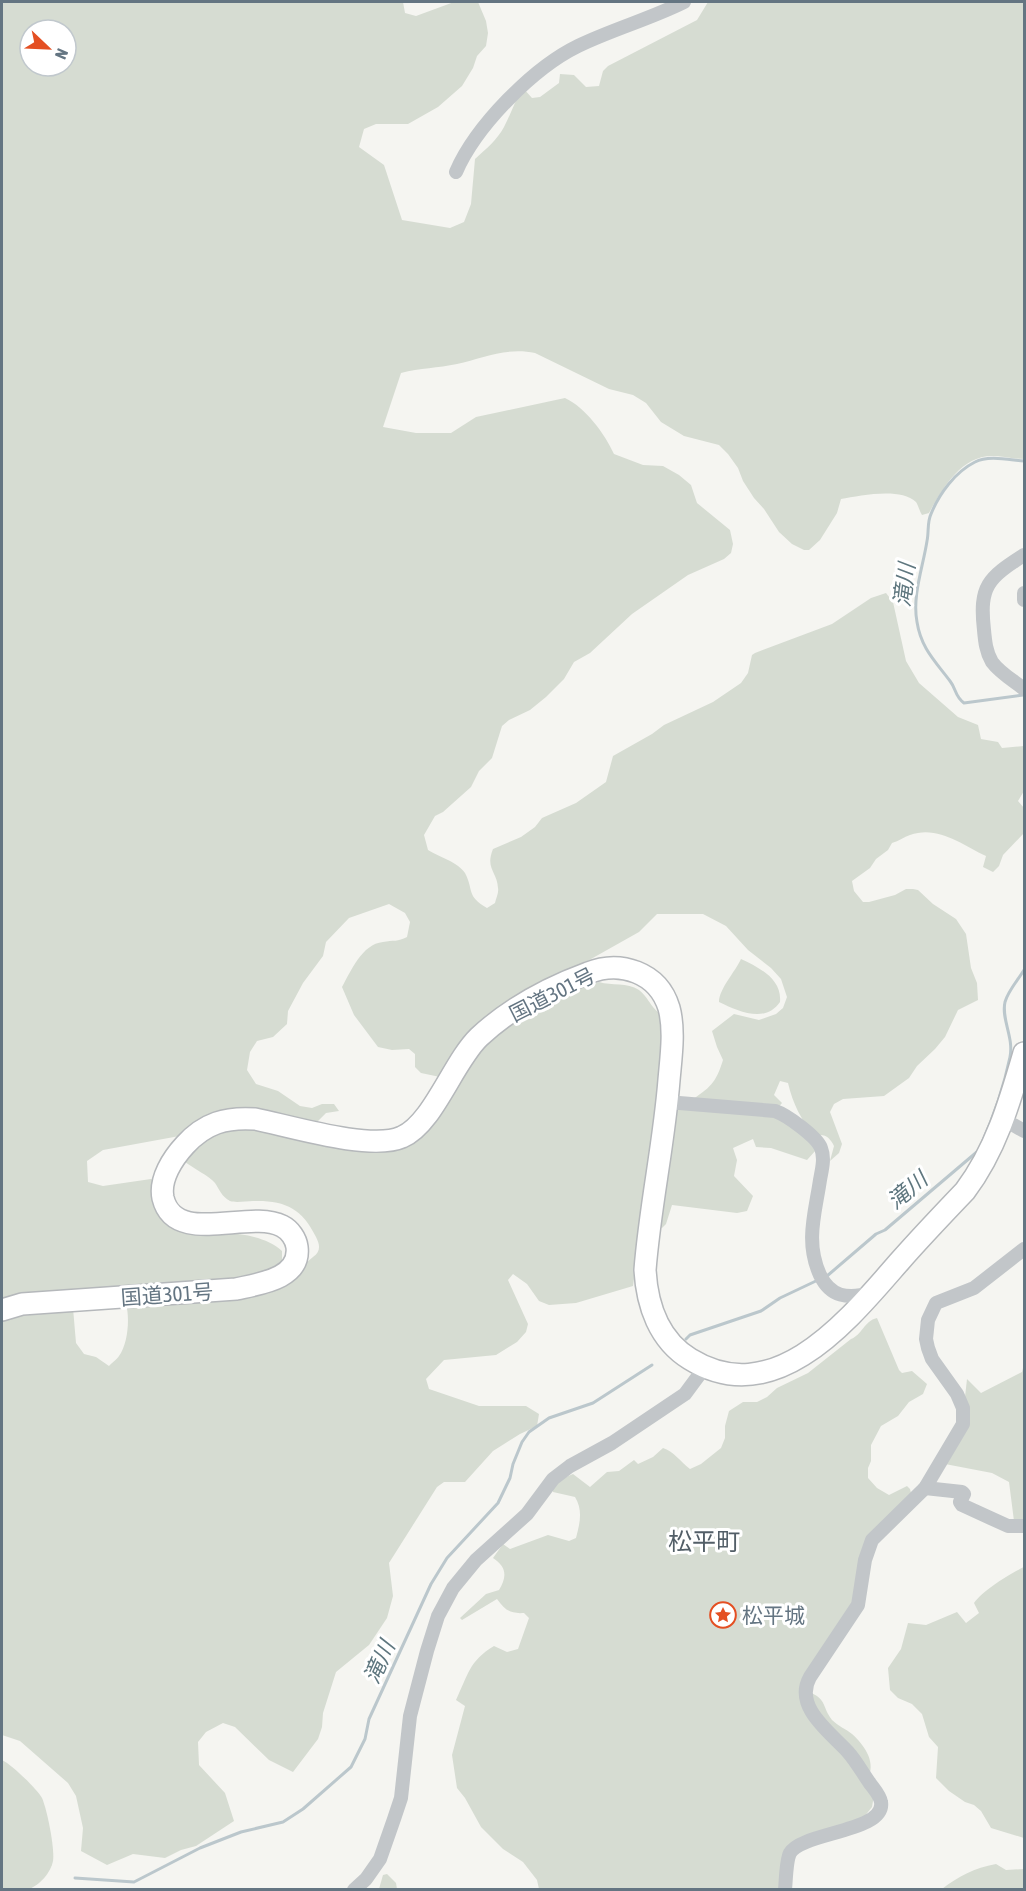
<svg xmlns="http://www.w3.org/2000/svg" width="1026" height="1891" viewBox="0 0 1026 1891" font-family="'Asap Condensed','Noto Sans JP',sans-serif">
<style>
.green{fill:#d6dcd2;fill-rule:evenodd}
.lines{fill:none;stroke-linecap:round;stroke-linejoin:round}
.stream{stroke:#bbc7cc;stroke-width:3}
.highway-casing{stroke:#b5b8bb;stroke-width:24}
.minor{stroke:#c2c6c9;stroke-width:14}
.highway{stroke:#fff;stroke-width:21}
.labels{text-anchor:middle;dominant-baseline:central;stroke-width:6;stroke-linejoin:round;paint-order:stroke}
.street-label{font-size:21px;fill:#647582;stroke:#fff}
.poi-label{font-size:21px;fill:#647582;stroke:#fff;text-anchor:start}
.water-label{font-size:22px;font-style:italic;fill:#5f777f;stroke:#fff}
.quarter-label{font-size:24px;fill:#525e67;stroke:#fff}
</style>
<rect width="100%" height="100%" fill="#f5f5f1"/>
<!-- green -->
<g class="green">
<path d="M 2,2 L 403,2 L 405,13 L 416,16 L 454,2 L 478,2 L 486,21 L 488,33 L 486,46 L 477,56 L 473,68 L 462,86 L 438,107 L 408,124 L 376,124 L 364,129 L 359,147 L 384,165 L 402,220 L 450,228 L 464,222 L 471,204 L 475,159 C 486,149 497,140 504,127 C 511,114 515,100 523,88 L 532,98 L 540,97 L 559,83 L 560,74 L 574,75 L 586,87 L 599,86 L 603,71 L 608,66 L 697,20 L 708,2 L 1024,2 L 1024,459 C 1014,459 1002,456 992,456 C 961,456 942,489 929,513 L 922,515 C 920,512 918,505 916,502 C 900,487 860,496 841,499 L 837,513 L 820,540 L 809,550 L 804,550 L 792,544 L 779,532 L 764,509 L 754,498 L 743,481 L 738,468 L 728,454 L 719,445 L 684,436 L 661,422 L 646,403 L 633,395 L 609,389 L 535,353 C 507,347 483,358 457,364 C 438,368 420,368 401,373 L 383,427 L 416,433 L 451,433 L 476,417 L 565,398 C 585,407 605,434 614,454 L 643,465 L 663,466 L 679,475 L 691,485 L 697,503 L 730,530 L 733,544 L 731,553 L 724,559 L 688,575 L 632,614 L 590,653 L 574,662 L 564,679 L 546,697 L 530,710 L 509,720 L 502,726 L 492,758 L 479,771 L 471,787 L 443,812 L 435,816 L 424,835 L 428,850 C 439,857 458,862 465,873 C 474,890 466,896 487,908 L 495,903 C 496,898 499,893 498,888 C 497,871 485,869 493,849 L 521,837 L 535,827 L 542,818 L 576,803 L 606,782 L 613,756 L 652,734 L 664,725 L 713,702 L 741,683 L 748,673 L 752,655 L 755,653 L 832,624 L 871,598 L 886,593 L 893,602 L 906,661 L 919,683 L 958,717 L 978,725 L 981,739 L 998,742 L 1002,748 L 1024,746 L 1024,791 L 1018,801 L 1024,808 L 1024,833 L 1003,855 L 999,866 L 993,872 L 983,867 L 986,856 C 962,845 938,825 910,835 C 904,837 899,841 892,843 L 888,850 L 876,859 L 870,868 L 852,881 L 854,891 L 863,902 L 869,902 L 895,895 L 906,889 L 913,889 L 918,890 L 933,904 L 956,919 L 966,934 L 971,968 L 977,983 L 978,1000 L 958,1010 L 945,1037 L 935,1049 L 917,1066 L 909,1078 L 884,1096 L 843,1099 L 834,1104 L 830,1112 L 842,1144 L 839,1153 L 830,1161 L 834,1146 C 830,1138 825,1133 815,1136 C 801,1120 793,1104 788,1083 L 780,1081 L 774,1095 L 782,1103 L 777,1109 L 690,1101 C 710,1088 716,1083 723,1060 L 717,1047 L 712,1031 L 734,1014 L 759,1020 L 776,1014 L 783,1008 L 787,997 L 781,979 L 771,968 L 748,950 L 726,926 L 703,914 L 657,914 L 639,932 L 527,995 L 440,1077 L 421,1073 L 415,1067 L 415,1054 L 409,1049 L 392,1050 L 378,1047 L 354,1015 L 342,987 C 351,971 362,944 383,942 C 393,940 398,942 407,937 L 410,922 L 405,913 L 389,904 L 349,918 L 326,942 L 323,956 L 303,983 L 288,1011 L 287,1024 L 273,1037 L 257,1041 L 250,1052 L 247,1070 L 256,1084 L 278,1091 L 300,1106 L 312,1108 L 322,1104 L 334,1104 L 339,1111 L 326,1113 L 315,1124 L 240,1110 L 185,1135 L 103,1150 L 87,1161 L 88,1182 L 103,1186 L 151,1179 L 156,1182 L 193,1230 C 220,1233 261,1231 282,1251 L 282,1263 L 268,1276 L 2,1299 ZM 30,30 L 66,30 L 66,66 L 30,66 Z"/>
<path d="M 741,959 C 760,968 782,979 780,1002 C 765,1024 738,1011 719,1002 C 719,989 735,972 741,959 Z"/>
<path d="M 599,982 C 612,986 627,982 639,990 C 647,996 651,1007 659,1013 L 662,1028 L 662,1078 L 633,1286 L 576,1303 L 549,1305 L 539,1301 L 527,1284 L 513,1274 L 508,1280 L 528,1324 L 526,1332 L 517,1342 L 496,1355 L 444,1360 L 426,1379 L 429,1389 L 479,1406 L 526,1406 L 539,1414 L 537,1426 L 520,1434 L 493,1451 L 465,1482 L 444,1482 L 437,1487 L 389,1563 L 393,1596 L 387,1618 L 369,1645 L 336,1672 L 323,1713 L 322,1727 L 318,1739 L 293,1772 L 269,1760 L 235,1727 L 223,1723 L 206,1732 L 198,1742 L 199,1765 L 225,1793 L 234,1821 L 196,1846 L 181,1850 L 165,1858 L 133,1854 L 107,1865 L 81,1851 L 83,1828 L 76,1796 L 68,1783 L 20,1741 L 2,1735 L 2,1320 L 23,1312 L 73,1308 L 76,1343 L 84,1354 L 96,1357 L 109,1366 C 112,1363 117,1359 119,1356 C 128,1344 130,1318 126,1304 L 267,1294 C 288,1287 297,1270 313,1257 C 321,1251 320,1245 316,1237 C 302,1208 284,1200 253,1201 C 246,1201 236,1203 230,1201 C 222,1197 219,1189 215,1183 C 209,1176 193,1168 185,1162 C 200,1140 217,1132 243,1127 L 394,1148 L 484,1042 L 568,988 L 589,986 Z"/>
<path d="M 674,1105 L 774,1113 L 794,1126 L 816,1150 L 807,1160 L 771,1148 L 756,1147 L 753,1139 L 733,1148 L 737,1160 L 734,1176 L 753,1196 L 747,1211 L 737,1213 L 672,1205 L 666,1224 L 662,1228 L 658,1226 Z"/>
<path d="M 877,1318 L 899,1370 L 902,1373 L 912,1371 L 927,1384 L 923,1394 L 909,1402 L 898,1416 L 881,1426 L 871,1445 L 871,1461 L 868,1468 L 868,1478 L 877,1488 L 889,1495 L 907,1486 L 910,1489 L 912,1497 C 902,1508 888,1513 879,1525 L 858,1596 L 802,1686 L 874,1795 L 872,1807 L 864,1817 L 801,1839 L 782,1889 L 539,1889 L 537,1880 L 523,1862 L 503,1849 L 481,1827 L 465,1798 L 457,1788 L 452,1755 L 465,1706 L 456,1700 C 468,1675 469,1661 494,1646 L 507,1652 L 518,1649 L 529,1618 L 524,1613 C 510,1614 505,1610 497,1599 L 462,1620 L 460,1618 L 486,1594 L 499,1590 C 507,1577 507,1567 493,1558 L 503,1544 L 510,1549 L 548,1535 L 569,1541 L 576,1538 C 580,1523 583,1510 575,1497 L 553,1492 L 553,1487 L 559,1480 L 573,1474 L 590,1487 L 607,1472 L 619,1471 L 634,1460 L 638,1464 L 653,1457 L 663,1448 C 673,1451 681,1462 690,1469 L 701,1464 L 721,1448 L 725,1438 L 725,1426 L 729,1411 L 743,1402 L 757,1402 L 767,1397 L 777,1388 L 808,1373 L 851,1339 C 862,1335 864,1321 877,1318 Z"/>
<path d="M 1024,1364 L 1024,1523 L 1014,1521 L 1009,1482 L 992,1473 L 945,1464 L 965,1397 L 967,1379 L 981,1393 L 1022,1372 Z"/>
<path d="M 1024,1567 L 1024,1838 L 991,1828 L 981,1811 L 974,1805 L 965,1802 L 949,1791 L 936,1778 L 938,1747 L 929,1737 L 922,1714 L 912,1704 L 898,1698 L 890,1690 L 888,1668 L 901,1649 L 908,1623 L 926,1625 L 957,1612 L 966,1623 L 979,1613 L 974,1603 C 982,1591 1011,1573 1024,1567 Z"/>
<path d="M 809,1692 C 827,1699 822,1707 832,1720 C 838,1726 846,1729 852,1734 C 864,1745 875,1760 869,1776 L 818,1716 Z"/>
<path d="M 2,1760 C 11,1764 37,1789 42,1798 C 47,1809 55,1849 53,1861 C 51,1872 40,1885 29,1889 C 22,1891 10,1890 2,1889 Z"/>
<path d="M 996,1864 L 1006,1870 L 1024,1869 L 1024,1889 L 942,1889 C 959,1876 974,1868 996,1864 Z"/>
<path d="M 387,1874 L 396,1883 L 397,1889 L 379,1889 L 383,1875 Z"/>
</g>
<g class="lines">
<!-- stream -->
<g class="stream">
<path d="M 1023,695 L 964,703 C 954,695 957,690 950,681 C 935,661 921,648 917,622 C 912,596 923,567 927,541 C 929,532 927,522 931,514 C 939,494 955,472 975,462 C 988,455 1010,460 1024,461"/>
<path d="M 981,1145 C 993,1118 1004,1086 1010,1057 C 1014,1037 1001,1019 1005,1002 C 1008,991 1018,980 1024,970"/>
<path d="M 827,1276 L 876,1234 L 885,1230 L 978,1151"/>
<path d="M 686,1339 L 690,1335 L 761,1311 L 780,1298 L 818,1280"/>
<path d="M 75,1878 L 134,1882 L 200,1848 L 241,1832 L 283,1822 L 303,1809 L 351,1767 L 365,1739 L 369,1719 L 431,1584 L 447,1558 L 498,1503 L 510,1478 L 513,1464 L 522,1442 L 529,1432 L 549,1418 L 593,1403 L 652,1365"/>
</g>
<!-- highway casing -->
<g class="highway-casing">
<path id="highway" d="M 2,1310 L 22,1304 L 236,1289 C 258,1284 301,1279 297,1247 C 296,1239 290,1230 282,1226 C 249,1209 175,1247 163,1198 C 159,1179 173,1158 185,1145 C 205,1123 226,1117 255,1119 C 290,1126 371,1151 402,1137 C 433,1124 453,1062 479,1037 C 509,1009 550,987 588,973 C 620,960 658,972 669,1008 C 675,1030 671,1057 669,1080 C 664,1144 650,1206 645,1270 C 647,1305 659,1340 690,1359 C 776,1412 850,1318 900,1261 C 921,1237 943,1214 965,1191 C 996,1150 1010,1101 1024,1053"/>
</g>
<!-- minor -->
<g class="minor">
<path d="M 456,172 C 476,126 533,68 578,46 C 613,29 650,19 684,2"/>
<path d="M 1024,555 C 988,578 979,586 984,630 C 985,641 986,652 992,662 C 1000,673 1014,681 1024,689"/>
<path d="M 1024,593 L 1024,600"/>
<path d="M 667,1102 L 775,1111 C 787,1115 817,1137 821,1148 C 825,1158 822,1169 820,1180 C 815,1214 805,1242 820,1275 C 831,1298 847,1298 870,1294"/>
<path d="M 1003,1119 L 1024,1131"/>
<path d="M 925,1488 L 962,1492 L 964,1494 L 960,1502 L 962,1505 L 1008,1526 L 1024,1526"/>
<path d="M 354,1890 L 366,1879 L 380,1859 L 394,1819 L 401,1798 L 410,1716 L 427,1651 L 438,1616 L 453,1588 L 476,1560 L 527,1514 L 553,1479 L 570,1466 L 612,1443 L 685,1394 L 705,1367"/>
<path d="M 785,1890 C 786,1880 786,1861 790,1853 C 802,1832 886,1832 881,1802 C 880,1795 873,1788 869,1782 C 862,1772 856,1761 848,1752 C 831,1733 793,1707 810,1677 L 858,1605 L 865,1560 L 872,1540 L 925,1488 L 963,1424 L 963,1408 L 957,1394 L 932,1359 L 928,1348 L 926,1339 L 928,1320 L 936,1303 L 974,1288 L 1024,1249"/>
</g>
<!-- highway -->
<use href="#highway" class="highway"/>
</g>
<!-- icons -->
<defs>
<g id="sight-ring" transform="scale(1.35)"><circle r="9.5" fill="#fff" stroke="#e44f22" stroke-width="1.5"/><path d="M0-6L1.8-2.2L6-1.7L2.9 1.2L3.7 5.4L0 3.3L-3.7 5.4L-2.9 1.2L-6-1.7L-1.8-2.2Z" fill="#e44f22"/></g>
</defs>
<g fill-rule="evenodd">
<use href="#sight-ring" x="723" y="1615"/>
</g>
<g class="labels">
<!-- street labels -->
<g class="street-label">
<text transform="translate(552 994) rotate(-27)">国道301号</text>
<text transform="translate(167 1294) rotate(-4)">国道301号</text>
</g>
<!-- poi labels -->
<g class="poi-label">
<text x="742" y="1615">松平城</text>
</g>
<!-- water labels -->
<g class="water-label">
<text transform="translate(904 585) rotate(-83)">滝川</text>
<text transform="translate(907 1190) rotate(-40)">滝川</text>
<text transform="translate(379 1662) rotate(-66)">滝川</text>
</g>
<!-- quarter labels -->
<g class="quarter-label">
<text x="704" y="1541">松平町</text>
</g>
</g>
<!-- border -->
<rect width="1026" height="1891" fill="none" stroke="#647582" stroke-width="6"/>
<!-- north arrow -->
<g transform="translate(48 48) rotate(113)"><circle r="28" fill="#ffffff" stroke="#c1c8cd" stroke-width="1.5"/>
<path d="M0-4.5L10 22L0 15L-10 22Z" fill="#e44f22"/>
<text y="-9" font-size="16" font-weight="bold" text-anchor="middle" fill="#647582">N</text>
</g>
</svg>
